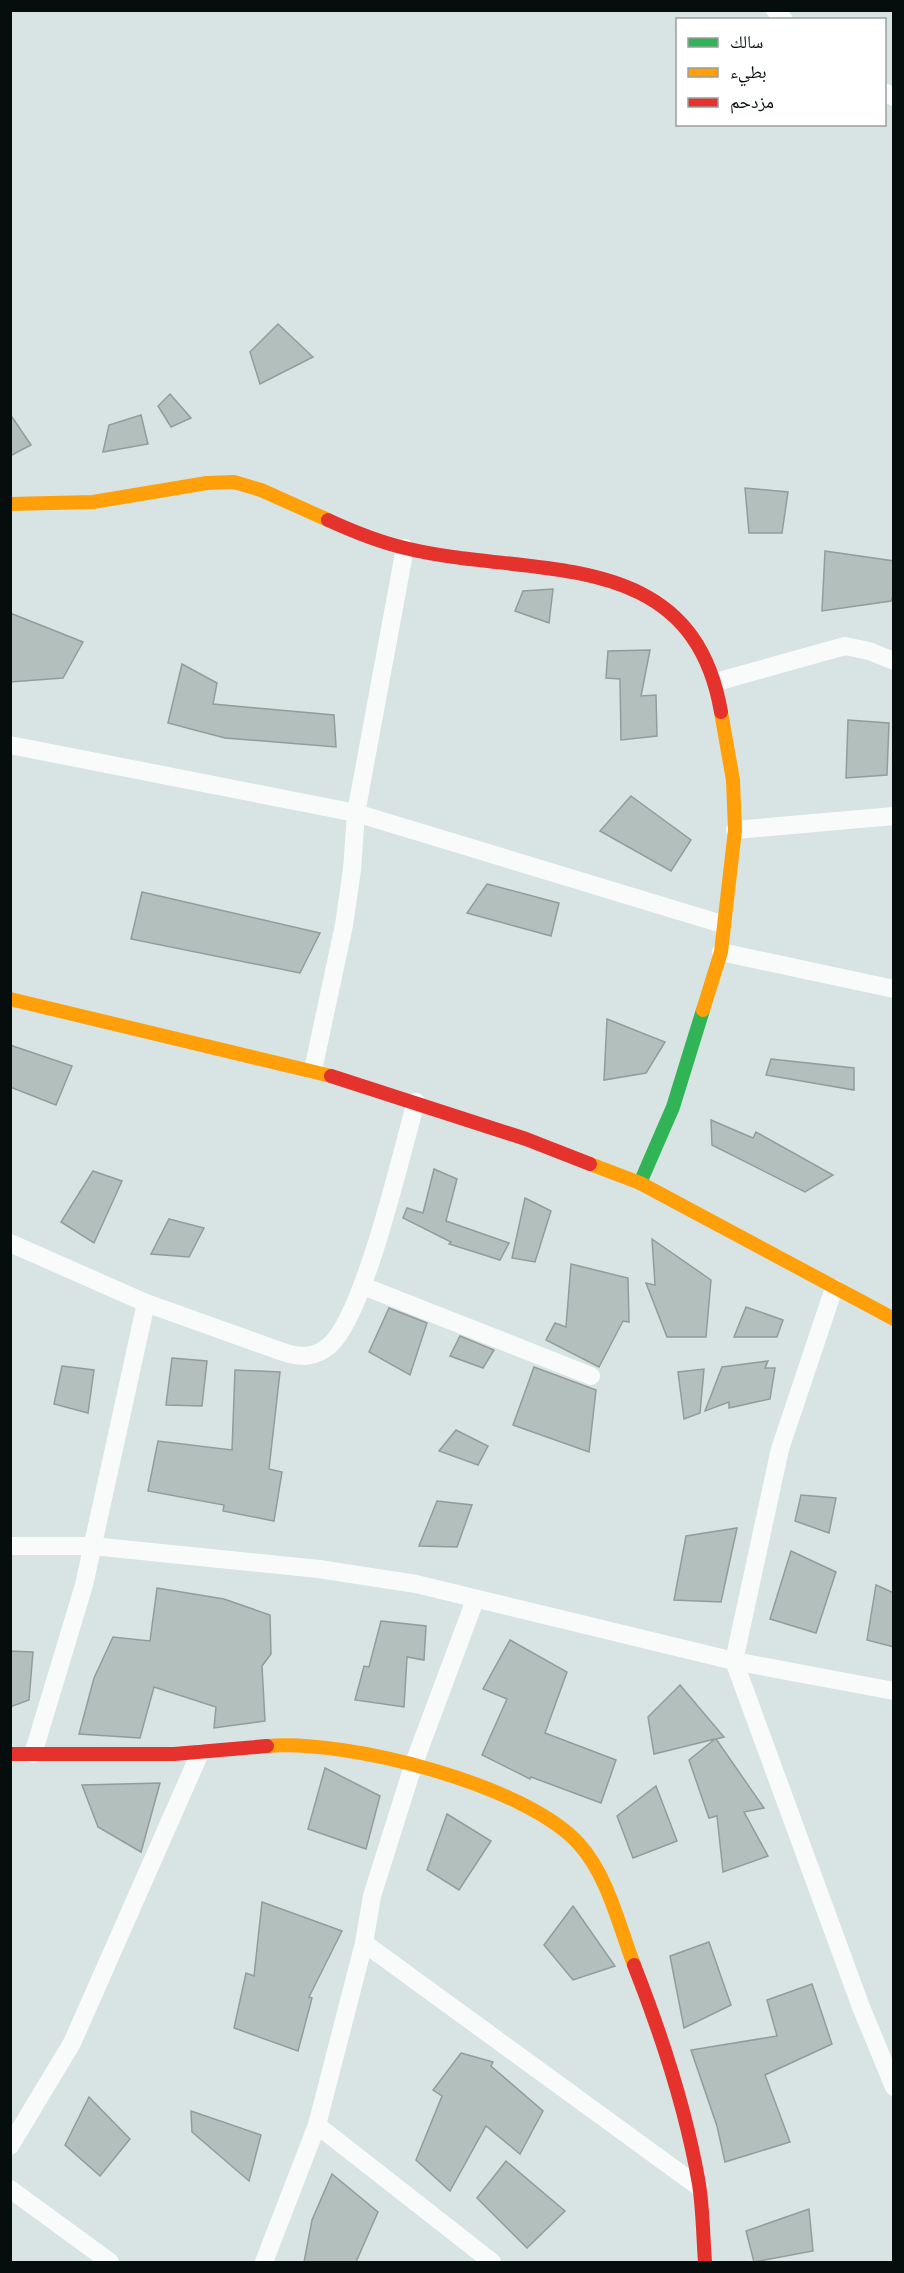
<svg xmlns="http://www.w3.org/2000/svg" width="904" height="2273" viewBox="0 0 904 2273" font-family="Quicksand,'Noto Naskh Arabic',sans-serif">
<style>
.building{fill:#b2bfbc;stroke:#939c9a;stroke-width:1.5}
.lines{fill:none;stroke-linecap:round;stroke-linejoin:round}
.street{stroke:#f9fbfb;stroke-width:18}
.fast{stroke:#30b455;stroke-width:14}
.slow{stroke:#ff9f0a;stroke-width:14}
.jam{stroke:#e5322d;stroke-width:14}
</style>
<rect width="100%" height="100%" fill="#d7e4e3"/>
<!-- building -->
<g class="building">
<path d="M 278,324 L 313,357 L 260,384 L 250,352 Z"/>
<path d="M 170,394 L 191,418 L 171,427 L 158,406 Z"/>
<path d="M 10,414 L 31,445 L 10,456 Z"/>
<path d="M 141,415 L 148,444 L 103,452 L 109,425 Z"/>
<path d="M 745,488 L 788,492 L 782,533 L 749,533 Z"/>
<path d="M 825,551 L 894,561 L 894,594 L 891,601 L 822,611 Z"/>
<path d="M 553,589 L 549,623 L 515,611 L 523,591 Z"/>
<path d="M 10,613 L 83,642 L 63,678 L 10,682 Z"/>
<path d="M 650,650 L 641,696 L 656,695 L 657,736 L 621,740 L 620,679 L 606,678 L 608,651 Z"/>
<path d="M 182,664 L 217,683 L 213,704 L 334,715 L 336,747 L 225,738 L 168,723 Z"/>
<path d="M 848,720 L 889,723 L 887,775 L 846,778 Z"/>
<path d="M 631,796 L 691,840 L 671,871 L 600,831 Z"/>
<path d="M 487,884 L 559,903 L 551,936 L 467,913 Z"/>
<path d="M 142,892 L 320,933 L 300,973 L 131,939 Z"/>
<path d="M 607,1019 L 665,1042 L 646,1073 L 604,1080 Z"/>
<path d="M 10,1045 L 72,1066 L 56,1105 L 10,1087 Z"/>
<path d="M 771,1059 L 854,1068 L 854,1090 L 766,1075 Z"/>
<path d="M 711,1120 L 753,1138 L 756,1132 L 833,1175 L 805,1192 L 712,1145 Z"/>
<path d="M 434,1169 L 457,1179 L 446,1221 L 509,1243 L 500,1260 L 449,1244 L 451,1242 L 403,1218 L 407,1208 L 423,1213 Z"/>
<path d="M 93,1171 L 122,1181 L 94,1243 L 61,1222 Z"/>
<path d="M 525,1198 L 551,1211 L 535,1262 L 512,1258 Z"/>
<path d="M 169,1219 L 204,1228 L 189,1257 L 151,1254 Z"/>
<path d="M 652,1239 L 711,1280 L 706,1337 L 667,1337 L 646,1283 L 655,1285 Z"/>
<path d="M 571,1264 L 628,1278 L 629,1322 L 623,1321 L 599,1367 L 546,1340 L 555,1323 L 566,1327 Z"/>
<path d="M 746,1307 L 783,1320 L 777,1337 L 734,1337 Z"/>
<path d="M 389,1308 L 427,1323 L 410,1375 L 369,1352 Z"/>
<path d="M 460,1336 L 494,1350 L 483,1368 L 450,1356 Z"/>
<path d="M 172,1358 L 207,1361 L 202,1406 L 166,1405 Z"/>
<path d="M 768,1361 L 765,1368 L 775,1368 L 770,1399 L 729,1408 L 729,1402 L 705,1411 L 722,1367 Z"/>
<path d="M 62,1366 L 94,1370 L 88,1413 L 54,1404 Z"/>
<path d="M 534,1367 L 596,1390 L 589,1452 L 513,1425 Z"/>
<path d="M 704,1369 L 700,1413 L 684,1419 L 678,1372 Z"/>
<path d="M 235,1370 L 280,1372 L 269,1469 L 282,1472 L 274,1521 L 223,1511 L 224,1505 L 148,1491 L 158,1441 L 232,1450 Z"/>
<path d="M 456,1430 L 488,1446 L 478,1465 L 439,1451 Z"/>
<path d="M 801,1495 L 836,1498 L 829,1533 L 795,1521 Z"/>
<path d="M 437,1501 L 472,1505 L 457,1547 L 419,1546 Z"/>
<path d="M 737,1528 L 721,1602 L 674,1600 L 686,1536 Z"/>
<path d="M 791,1551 L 836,1572 L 816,1633 L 770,1619 Z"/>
<path d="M 876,1585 L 894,1593 L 894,1647 L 867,1640 Z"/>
<path d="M 157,1588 L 224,1599 L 270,1615 L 271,1654 L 262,1666 L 265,1721 L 214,1728 L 216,1707 L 154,1687 L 140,1738 L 79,1734 L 94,1678 L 113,1637 L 150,1641 Z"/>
<path d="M 381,1621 L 426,1626 L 424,1660 L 407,1657 L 404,1707 L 355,1700 L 364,1666 L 369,1667 Z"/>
<path d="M 510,1640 L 567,1672 L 545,1733 L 616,1760 L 601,1803 L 531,1777 L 530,1779 L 482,1755 L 507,1699 L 483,1689 Z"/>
<path d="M 10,1651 L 33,1652 L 29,1700 L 10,1707 Z"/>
<path d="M 680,1685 L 724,1737 L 716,1739 L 764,1808 L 744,1812 L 768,1856 L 723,1872 L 717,1816 L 709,1818 L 689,1760 L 715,1739 L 654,1754 L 648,1717 Z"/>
<path d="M 325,1768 L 380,1796 L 366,1849 L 308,1829 Z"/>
<path d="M 160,1783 L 141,1852 L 98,1827 L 82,1785 Z"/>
<path d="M 656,1786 L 677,1841 L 633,1858 L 617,1816 Z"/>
<path d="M 447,1814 L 491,1841 L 459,1890 L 427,1870 Z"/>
<path d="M 262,1902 L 342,1931 L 309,1997 L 312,1998 L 298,2051 L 234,2028 L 246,1973 L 254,1976 Z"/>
<path d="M 573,1906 L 615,1966 L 573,1980 L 544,1945 Z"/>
<path d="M 709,1942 L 731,2005 L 684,2028 L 670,1956 Z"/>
<path d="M 812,1984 L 832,2044 L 765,2075 L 790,2142 L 725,2162 L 717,2126 L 691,2050 L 777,2036 L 767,2000 Z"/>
<path d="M 461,2053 L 493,2062 L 491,2066 L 543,2111 L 520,2154 L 486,2126 L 450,2191 L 416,2160 L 442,2096 L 433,2090 Z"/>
<path d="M 89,2097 L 130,2139 L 100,2176 L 65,2145 Z"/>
<path d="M 191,2111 L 261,2135 L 249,2181 L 192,2132 Z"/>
<path d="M 506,2161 L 565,2211 L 527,2248 L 477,2198 Z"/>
<path d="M 332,2174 L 378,2212 L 356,2262 L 304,2262 L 312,2220 Z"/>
<path d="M 809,2209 L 813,2251 L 754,2262 L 746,2231 Z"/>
</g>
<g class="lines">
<!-- street -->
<g class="street">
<path d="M 775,10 L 784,20"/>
<path d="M 884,92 L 894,97"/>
<path d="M 716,682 L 845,646 L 869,651 L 894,661"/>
<path d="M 10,745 L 356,813 L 722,924"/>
<path d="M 735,830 L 894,816"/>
<path d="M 721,952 L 894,989"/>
<path d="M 313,1070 L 344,925 L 352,870 L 356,813 L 405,548"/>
<path d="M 10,1243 L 146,1303 L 283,1352 C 301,1358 315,1358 330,1345 C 365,1313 401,1154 416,1102"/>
<path d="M 363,1286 L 591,1376"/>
<path d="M 834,1288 L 780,1449 L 734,1661 L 861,2007 L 894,2087"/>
<path d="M 10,1546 L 92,1546 L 319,1569 L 416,1584 L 734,1661 L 894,1691"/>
<path d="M 33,1754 L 84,1585 L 146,1303"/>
<path d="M 364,1943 L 699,2187"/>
<path d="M 317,2125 L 492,2262"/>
<path d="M 10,2146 L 72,2043 L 200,1753"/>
<path d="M 10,2189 L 110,2262"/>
<path d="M 264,2262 L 317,2125 L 364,1943 L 372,1896 L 413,1766 L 475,1600"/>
</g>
<!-- fast -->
<path class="fast" d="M 640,1183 L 673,1107 L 703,1010"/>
<!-- slow -->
<g class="slow">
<path d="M 10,504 L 93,502 L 207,483 L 234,482 L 261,490 L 328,520"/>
<path d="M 10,999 L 331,1076"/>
<path d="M 703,1010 L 721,952 L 735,830 L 733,780 L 721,712"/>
<path d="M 590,1164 L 640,1183 L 894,1319"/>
<path d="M 267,1746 C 346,1739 525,1784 579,1844 C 608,1876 619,1926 634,1965"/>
</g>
<!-- jam -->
<g class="jam">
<path d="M 328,520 C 352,531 379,542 405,548 C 530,579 692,542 721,712"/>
<path d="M 331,1076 L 526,1139 L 590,1164"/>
<path d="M 10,1754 L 174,1754 L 267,1746"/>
<path d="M 634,1965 C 662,2036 686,2109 699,2184 C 703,2210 703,2236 705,2262"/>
</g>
</g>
<!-- border -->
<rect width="904" height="2273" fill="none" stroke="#060d0d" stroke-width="24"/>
<!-- legend -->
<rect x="676" y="18" width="210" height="108" fill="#ffffff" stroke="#9b9e9e" stroke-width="1.5"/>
<rect x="688" y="38" width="30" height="9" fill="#30b455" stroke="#9b9e9e" stroke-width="1.5"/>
<text x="730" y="48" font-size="18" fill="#060d0d">سالك</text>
<rect x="688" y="68" width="30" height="9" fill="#ff9f0a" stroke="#9b9e9e" stroke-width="1.5"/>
<text x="730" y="78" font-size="18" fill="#060d0d">بطيء</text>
<rect x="688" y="98" width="30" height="9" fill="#e5322d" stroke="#9b9e9e" stroke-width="1.5"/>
<text x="730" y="108" font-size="18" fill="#060d0d">مزدحم</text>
</svg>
